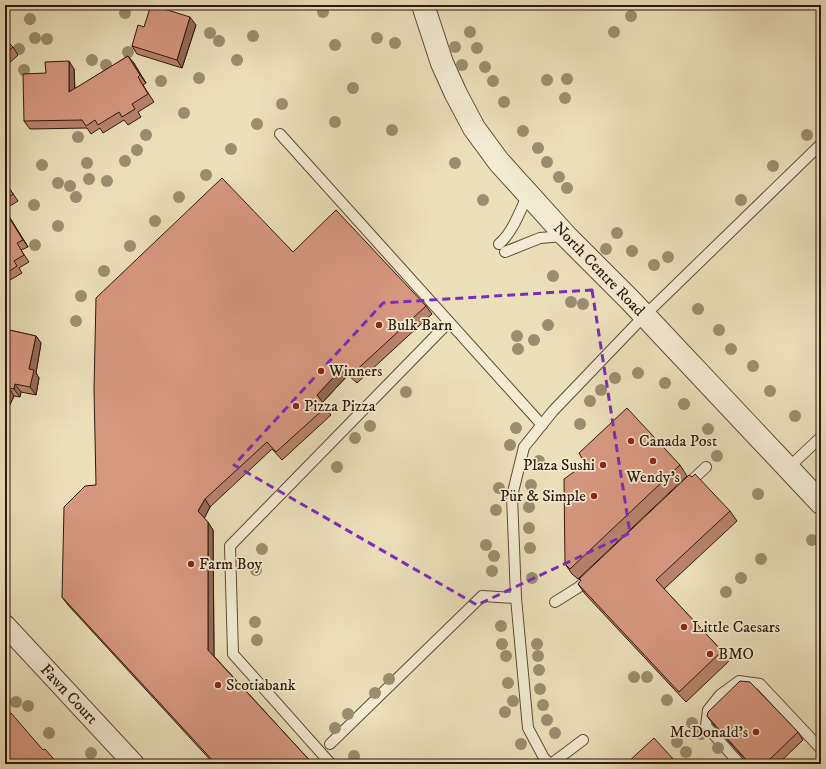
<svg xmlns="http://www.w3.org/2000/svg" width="826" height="769" viewBox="0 0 826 769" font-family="'IM FELL DW Pica',serif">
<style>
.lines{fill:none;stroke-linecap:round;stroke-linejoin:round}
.service-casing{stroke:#5e4937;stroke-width:12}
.minor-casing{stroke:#5e4937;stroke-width:22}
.tertiary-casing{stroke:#5e4937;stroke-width:24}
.service{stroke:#f3ebd3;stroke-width:10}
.minor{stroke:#f3ebd3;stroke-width:20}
.tertiary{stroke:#f3ebd3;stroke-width:22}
.tree{fill:#9b8e70}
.wall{fill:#b9836e;stroke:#2e170b}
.shaded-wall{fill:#966a5a;stroke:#2e170b}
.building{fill:#d79880;stroke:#2e170b}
.marked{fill:none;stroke:#7b2cbf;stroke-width:3;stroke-dasharray:8 5;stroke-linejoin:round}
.poi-dot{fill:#8f2418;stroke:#f3ebd3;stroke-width:1.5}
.labels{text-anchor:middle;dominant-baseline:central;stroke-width:3.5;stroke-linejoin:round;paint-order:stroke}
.street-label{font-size:16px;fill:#2e170b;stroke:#f3ebd3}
.poi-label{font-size:16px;fill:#2e170b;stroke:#f3ebd3;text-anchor:start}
</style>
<rect width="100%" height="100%" fill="#ece0bb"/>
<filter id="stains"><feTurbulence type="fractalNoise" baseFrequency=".005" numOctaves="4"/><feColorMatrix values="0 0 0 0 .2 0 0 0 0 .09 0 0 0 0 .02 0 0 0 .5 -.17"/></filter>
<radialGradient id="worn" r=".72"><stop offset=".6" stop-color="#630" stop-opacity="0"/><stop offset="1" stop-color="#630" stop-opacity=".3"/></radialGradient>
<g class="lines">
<!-- service casing -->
<g class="service-casing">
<g id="service">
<path d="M 280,134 L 542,425"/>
<path d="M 499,244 C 513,232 520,211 528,194"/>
<path d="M 505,252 L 540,238 L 564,236"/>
<path d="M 788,468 L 821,437"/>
<path d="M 687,485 L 706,467"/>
<path d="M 555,602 L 579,587 L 590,577"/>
<path d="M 330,744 L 482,596 L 516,598"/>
<path d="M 331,764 L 233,654 L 230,546 L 449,322"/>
<path d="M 550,764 L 544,758 L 528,728 L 516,598 L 512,496 L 524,447 L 553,411 L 644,316 L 821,144"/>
<path d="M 551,764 L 583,740"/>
<path d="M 740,764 L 706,726 L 708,710 L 720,695 L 739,681 L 760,684 L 821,749"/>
<path d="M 819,764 L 821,762"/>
</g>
</g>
<!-- minor casing -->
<g class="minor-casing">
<path id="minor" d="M 5,625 L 134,764"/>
</g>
<!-- tertiary casing -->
<g class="tertiary-casing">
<path id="tertiary" d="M 423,5 L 442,63 L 456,94 L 474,128 L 499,162 L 566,236 L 630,300 L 821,503"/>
</g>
<!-- service -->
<use href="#service" class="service"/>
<!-- minor -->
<use href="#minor" class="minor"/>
<!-- tertiary -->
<use href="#tertiary" class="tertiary"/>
</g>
<!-- trees -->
<g class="tree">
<circle cx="323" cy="12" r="6"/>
<circle cx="125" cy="13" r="6"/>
<circle cx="631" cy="16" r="6"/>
<circle cx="30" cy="19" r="6"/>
<circle cx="470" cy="32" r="6"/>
<circle cx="614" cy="32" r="6"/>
<circle cx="210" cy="33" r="6"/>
<circle cx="253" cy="36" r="6"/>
<circle cx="35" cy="38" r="6"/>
<circle cx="377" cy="38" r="6"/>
<circle cx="47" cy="39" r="6"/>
<circle cx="219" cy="41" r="6"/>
<circle cx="395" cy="43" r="6"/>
<circle cx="335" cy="45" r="6"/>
<circle cx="455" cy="47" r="6"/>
<circle cx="477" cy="48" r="6"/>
<circle cx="19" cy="49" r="6"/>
<circle cx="128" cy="52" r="6"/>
<circle cx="92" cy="60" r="6"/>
<circle cx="237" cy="60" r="6"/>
<circle cx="106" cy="65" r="6"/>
<circle cx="462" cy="65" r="6"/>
<circle cx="485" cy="67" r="6"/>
<circle cx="24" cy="70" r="6"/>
<circle cx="199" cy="78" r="6"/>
<circle cx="567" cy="79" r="6"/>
<circle cx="547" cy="80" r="6"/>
<circle cx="161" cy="81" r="6"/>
<circle cx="493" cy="81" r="6"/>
<circle cx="353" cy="88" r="6"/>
<circle cx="565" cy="98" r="6"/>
<circle cx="504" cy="102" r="6"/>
<circle cx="282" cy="104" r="6"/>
<circle cx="184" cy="113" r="6"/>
<circle cx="335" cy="122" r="6"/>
<circle cx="257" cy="124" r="6"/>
<circle cx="392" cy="130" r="6"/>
<circle cx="523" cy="131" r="6"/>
<circle cx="146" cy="135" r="6"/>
<circle cx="807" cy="135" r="6"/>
<circle cx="78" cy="137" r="6"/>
<circle cx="538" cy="148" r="6"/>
<circle cx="231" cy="149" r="6"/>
<circle cx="137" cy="150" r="6"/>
<circle cx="125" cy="161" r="6"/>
<circle cx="547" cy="162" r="6"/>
<circle cx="87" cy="163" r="6"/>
<circle cx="455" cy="163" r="6"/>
<circle cx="42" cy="165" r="6"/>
<circle cx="773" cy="166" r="6"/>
<circle cx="206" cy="175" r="6"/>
<circle cx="559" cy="177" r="6"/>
<circle cx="89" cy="179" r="6"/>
<circle cx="107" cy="181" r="6"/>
<circle cx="58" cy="183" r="6"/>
<circle cx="70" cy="186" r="6"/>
<circle cx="567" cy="188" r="6"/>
<circle cx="76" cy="197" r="6"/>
<circle cx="179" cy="197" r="6"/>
<circle cx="483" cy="200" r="6"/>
<circle cx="741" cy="200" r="6"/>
<circle cx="34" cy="205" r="6"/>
<circle cx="155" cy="221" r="6"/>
<circle cx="58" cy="226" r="6"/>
<circle cx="617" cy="233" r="6"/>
<circle cx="35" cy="245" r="6"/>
<circle cx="130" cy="246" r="6"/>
<circle cx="606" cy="249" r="6"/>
<circle cx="632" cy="251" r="6"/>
<circle cx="668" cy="257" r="6"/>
<circle cx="654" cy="265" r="6"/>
<circle cx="104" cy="271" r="6"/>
<circle cx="553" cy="276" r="6"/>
<circle cx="81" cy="296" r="6"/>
<circle cx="571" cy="302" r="6"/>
<circle cx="583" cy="304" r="6"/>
<circle cx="698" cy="309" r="6"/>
<circle cx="76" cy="321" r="6"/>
<circle cx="548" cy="325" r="6"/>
<circle cx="719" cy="330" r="6"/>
<circle cx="517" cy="336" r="6"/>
<circle cx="534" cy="340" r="6"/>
<circle cx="518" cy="349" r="6"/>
<circle cx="731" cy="349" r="6"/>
<circle cx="753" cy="366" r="6"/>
<circle cx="638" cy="373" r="6"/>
<circle cx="615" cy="378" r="6"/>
<circle cx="665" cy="383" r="6"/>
<circle cx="601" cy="390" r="6"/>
<circle cx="770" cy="391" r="6"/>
<circle cx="406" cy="392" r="6"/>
<circle cx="590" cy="401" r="6"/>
<circle cx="684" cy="404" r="6"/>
<circle cx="795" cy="416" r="6"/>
<circle cx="580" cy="424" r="6"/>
<circle cx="370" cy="426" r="6"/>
<circle cx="516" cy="428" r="6"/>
<circle cx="708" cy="429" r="6"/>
<circle cx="355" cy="438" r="6"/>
<circle cx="510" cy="445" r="6"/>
<circle cx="717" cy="456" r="6"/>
<circle cx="539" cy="461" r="6"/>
<circle cx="337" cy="467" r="6"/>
<circle cx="531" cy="485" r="6"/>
<circle cx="499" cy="488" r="6"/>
<circle cx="758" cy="494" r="6"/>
<circle cx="529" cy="507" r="6"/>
<circle cx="496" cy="510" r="6"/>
<circle cx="529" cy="528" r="6"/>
<circle cx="812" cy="540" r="6"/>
<circle cx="486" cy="545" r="6"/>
<circle cx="530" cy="548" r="6"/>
<circle cx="262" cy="549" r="6"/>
<circle cx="494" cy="556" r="6"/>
<circle cx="761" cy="559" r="6"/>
<circle cx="256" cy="570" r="6"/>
<circle cx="492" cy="571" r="6"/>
<circle cx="532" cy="578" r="6"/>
<circle cx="741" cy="578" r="6"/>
<circle cx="726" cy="592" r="6"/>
<circle cx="255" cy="622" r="6"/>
<circle cx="501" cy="626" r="6"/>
<circle cx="257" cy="640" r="6"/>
<circle cx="502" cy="644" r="6"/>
<circle cx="537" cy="644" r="6"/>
<circle cx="506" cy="656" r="6"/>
<circle cx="538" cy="656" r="6"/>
<circle cx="539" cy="670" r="6"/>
<circle cx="634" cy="677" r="6"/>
<circle cx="647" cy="677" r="6"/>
<circle cx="389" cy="679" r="6"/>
<circle cx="508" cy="683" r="6"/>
<circle cx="540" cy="689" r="6"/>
<circle cx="375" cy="693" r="6"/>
<circle cx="667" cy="700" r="6"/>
<circle cx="513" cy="701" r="6"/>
<circle cx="16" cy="702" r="6"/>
<circle cx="543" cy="705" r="6"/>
<circle cx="28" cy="706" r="6"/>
<circle cx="505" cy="712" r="6"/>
<circle cx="348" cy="714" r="6"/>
<circle cx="547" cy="720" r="6"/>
<circle cx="692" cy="723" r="6"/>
<circle cx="335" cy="728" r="6"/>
<circle cx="49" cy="733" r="6"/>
<circle cx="555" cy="733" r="6"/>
<circle cx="701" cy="734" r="6"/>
<circle cx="677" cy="742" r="6"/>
<circle cx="521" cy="744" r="6"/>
<circle cx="718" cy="748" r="6"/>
<circle cx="686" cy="752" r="6"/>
<circle cx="91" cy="753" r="6"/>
<circle cx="354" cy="756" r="6"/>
</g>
<!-- wall -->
<g class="wall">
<path d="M 5,19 L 7,22 L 5,24 Z"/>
<path d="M 196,25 L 182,68 L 137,54 L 132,46 L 144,27 Z"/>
<path d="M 5,39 L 13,47 L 18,55 L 5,67 Z"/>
<path d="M 128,56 L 146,83 L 143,85 L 154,102 L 138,112 L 141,117 L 128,125 L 124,120 L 103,133 L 100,128 L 91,134 L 87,128 L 30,129 L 24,121 L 46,73 L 74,69 L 75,89 Z"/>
<path d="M 5,182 L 18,201 L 5,209 Z"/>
<path d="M 5,210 L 28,247 L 21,250 L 29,262 L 19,268 L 22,273 L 5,283 Z"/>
<path d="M 293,252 L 426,306 L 432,314 L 357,383 L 348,375 L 322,403 L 331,415 L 282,460 L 272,449 L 210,507 L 204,518 L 213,530 L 214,656 L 313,764 L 214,764 L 68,605 L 62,597 L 96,485 Z"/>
<path d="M 5,329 L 36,336 L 41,343 L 36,373 L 39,378 L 36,395 L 21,392 L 20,397 L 14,396 L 5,415 Z"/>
<path d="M 680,465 L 687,476 L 578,579 L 572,574 L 565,564 Z"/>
<path d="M 730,511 L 737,521 L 664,589 L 722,651 L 729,661 L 686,702 L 585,594 L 578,584 L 581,581 L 579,579 Z"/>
<path d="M 707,716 L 798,732 L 803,740 L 778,764 L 749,764 L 713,724 Z"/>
<path d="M 674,760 L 678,764 L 626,764 Z"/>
</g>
<!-- shaded-wall -->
<g class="shaded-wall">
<path d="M 190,17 L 196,25 L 182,68 L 177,60 Z"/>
<path d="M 128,56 L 134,63 L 146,83 L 140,75 Z"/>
<path d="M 69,61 L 74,69 L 75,100 L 69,92 Z"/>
<path d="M 5,210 L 28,247 L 5,211 Z"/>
<path d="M 36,336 L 41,343 L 36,373 L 39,378 L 36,395 L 30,387 L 29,369 Z"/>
<path d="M 343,367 L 348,375 L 322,403 L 317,395 Z"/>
<path d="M 15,384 L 21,392 L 20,397 L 14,389 Z"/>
<path d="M 9,388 L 14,396 L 5,415 L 5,396 Z"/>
<path d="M 205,499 L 210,507 L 204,519 L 198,511 Z"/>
<path d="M 208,522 L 213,530 L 214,658 L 208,650 Z"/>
</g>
<!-- building -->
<g class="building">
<path d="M 151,5 L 190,17 L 177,60 L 132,46 L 138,25 L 144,27 Z"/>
<path d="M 5,39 L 13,47 L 5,54 Z"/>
<path d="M 128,56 L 140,75 L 138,77 L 148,94 L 132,104 L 135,109 L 122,117 L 119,112 L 98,125 L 95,120 L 86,126 L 82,120 L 24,121 L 23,74 L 46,73 L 45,62 L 69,61 L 69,92 Z"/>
<path d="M 222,178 L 293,252 L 336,210 L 426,306 L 351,375 L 343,367 L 317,395 L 326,407 L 276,452 L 267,442 L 205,499 L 198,511 L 208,522 L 208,650 L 313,764 L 216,764 L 62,597 L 64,507 L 85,486 L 96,485 L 94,389 L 96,298 Z"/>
<path d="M 5,182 L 13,194 L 5,199 Z"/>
<path d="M 5,211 L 23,240 L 17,243 L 24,255 L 14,261 L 17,266 L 5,274 Z"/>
<path d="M 5,329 L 36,336 L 29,369 L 34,370 L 30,387 L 15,384 L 14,389 L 9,388 L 5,396 Z"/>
<path d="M 627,408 L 680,465 L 570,569 L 565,564 L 564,479 L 585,464 L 579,453 Z"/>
<path d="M 695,474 L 730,511 L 656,580 L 722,651 L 679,692 L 578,584 L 581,580 L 579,579 L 689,475 L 692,477 Z"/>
<path d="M 740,681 L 750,682 L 798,732 L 765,764 L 750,764 L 707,716 L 708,712 Z"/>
<path d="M 5,710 L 9,714 L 11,713 L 43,750 L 45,749 L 58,764 L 5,764 Z"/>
<path d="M 654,738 L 674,760 L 670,764 L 626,764 Z"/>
</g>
<!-- marked area -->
<path class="marked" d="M 592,290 L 630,533 L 477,605 L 234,465 L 383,303 Z"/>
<!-- markers -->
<g class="poi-dot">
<circle cx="379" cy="325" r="4"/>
<circle cx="321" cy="371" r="4"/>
<circle cx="296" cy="406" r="4"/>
<circle cx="631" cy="441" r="4"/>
<circle cx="653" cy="461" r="4"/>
<circle cx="603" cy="465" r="4"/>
<circle cx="594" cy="496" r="4"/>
<circle cx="191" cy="564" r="4"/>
<circle cx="684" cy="627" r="4"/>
<circle cx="710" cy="654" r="4"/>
<circle cx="218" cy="685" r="4"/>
<circle cx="756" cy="732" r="4"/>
</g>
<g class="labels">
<!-- street labels -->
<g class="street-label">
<text transform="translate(599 269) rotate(46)">North Centre Road</text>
<text transform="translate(69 694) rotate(47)">Fawn Court</text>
</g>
<!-- poi labels -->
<g class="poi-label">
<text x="387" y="325">Bulk Barn</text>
<text x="329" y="371">Winners</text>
<text x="304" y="406">Pizza Pizza</text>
<text x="639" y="441">Canada Post</text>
<text x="595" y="465" text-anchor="end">Plaza Sushi</text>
<text x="653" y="477" text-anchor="middle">Wendy's</text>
<text x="586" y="496" text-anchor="end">Pür &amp; Simple</text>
<text x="199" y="564">Farm Boy</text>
<text x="692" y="627">Little Caesars</text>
<text x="718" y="654">BMO</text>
<text x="226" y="685">Scotiabank</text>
<text x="748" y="732" text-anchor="end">McDonald's</text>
</g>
</g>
<!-- margin -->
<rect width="826" height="769" fill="none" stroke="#ece0bb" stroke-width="20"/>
<rect x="6" y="6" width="814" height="757" fill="none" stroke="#2e170b" stroke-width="2"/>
<rect x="10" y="10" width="806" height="749" fill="none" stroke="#2e170b"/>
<rect width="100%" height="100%" filter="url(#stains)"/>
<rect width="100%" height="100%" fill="url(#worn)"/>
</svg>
